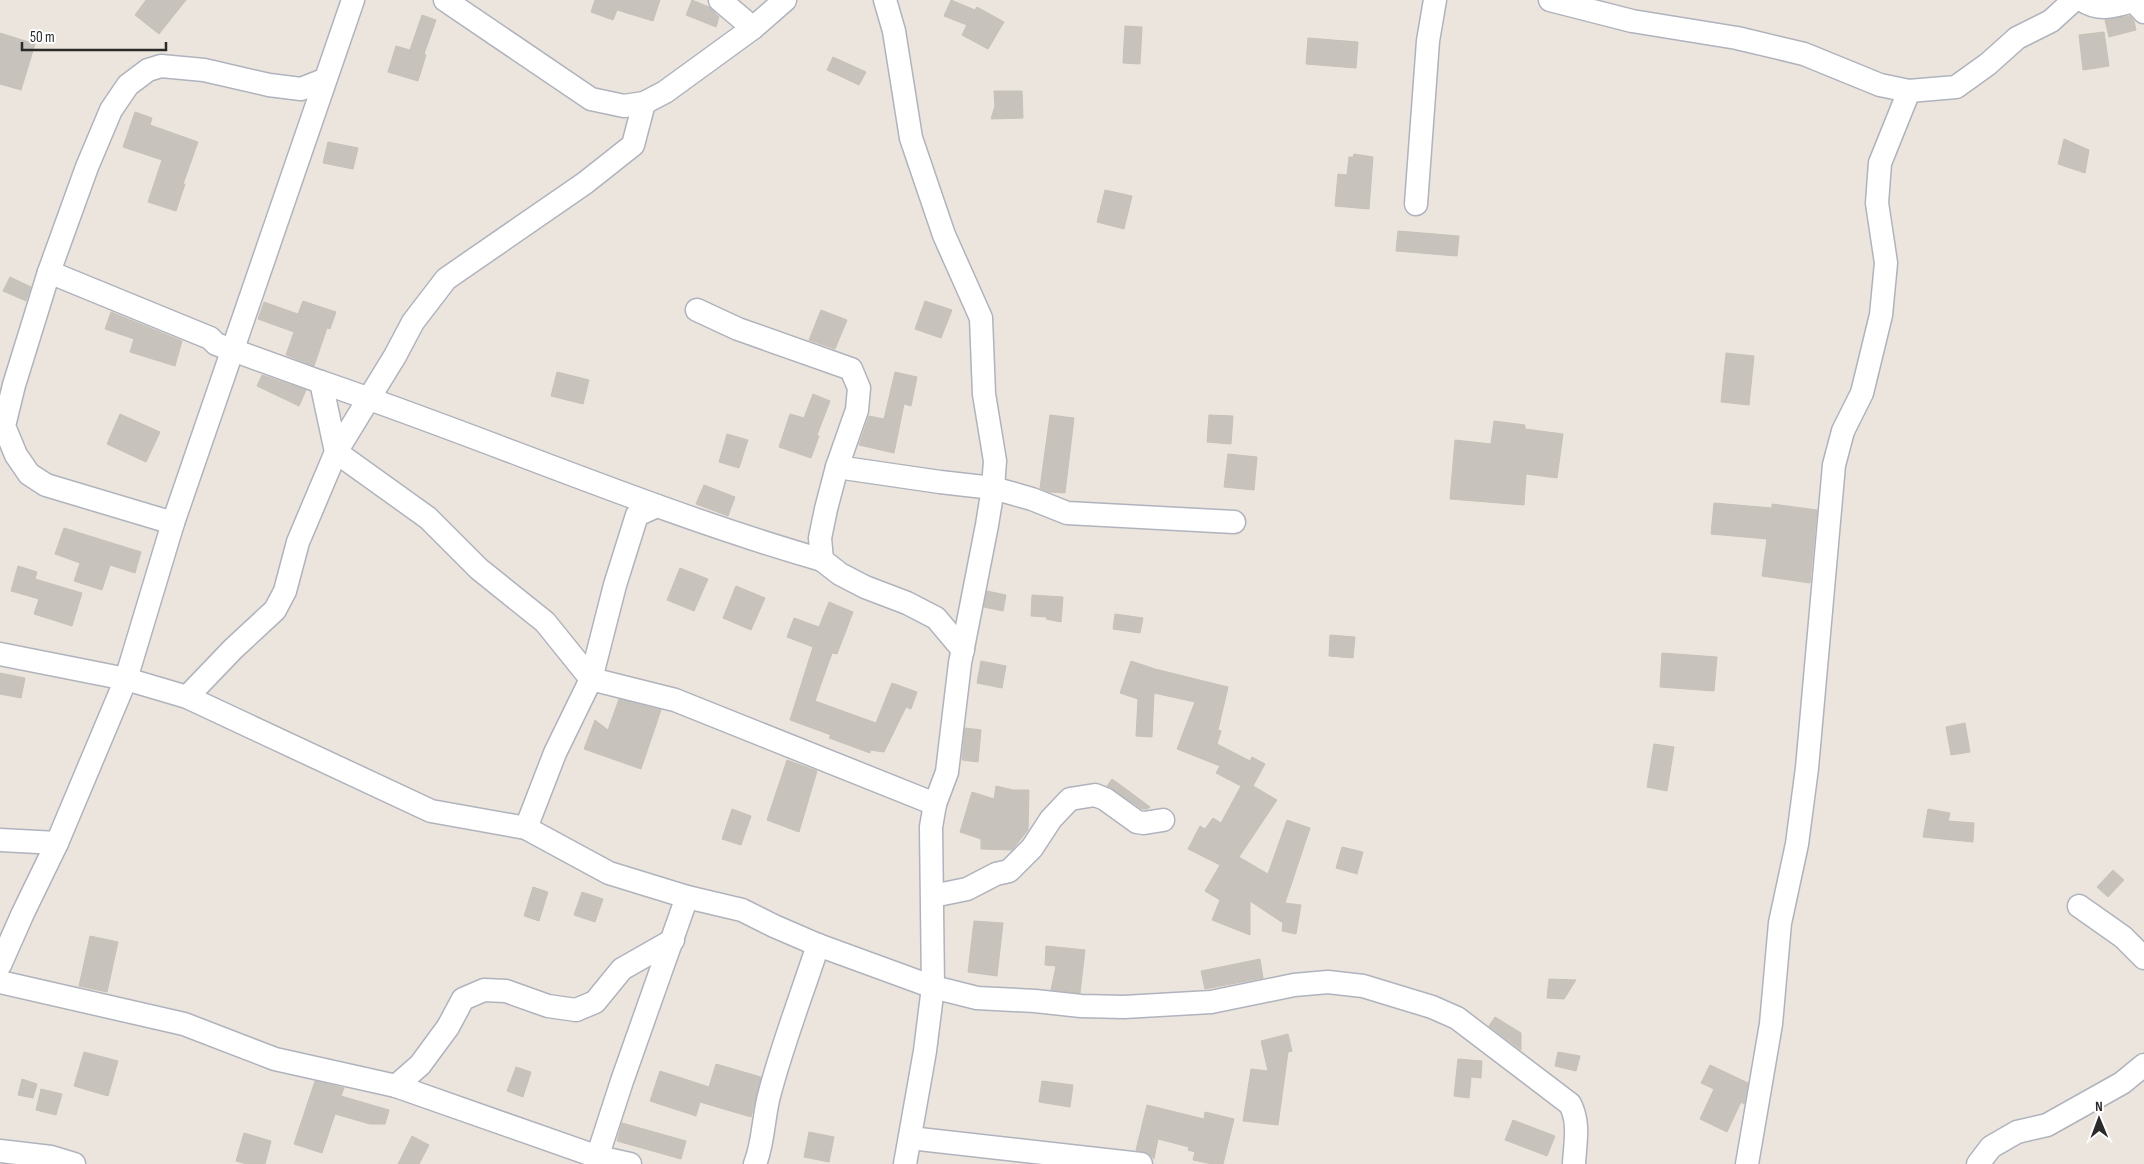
<svg xmlns="http://www.w3.org/2000/svg" width="2144" height="1164" viewBox="0 0 2144 1164" font-family="'Sofia Sans Condensed',sans-serif">
<style>
.building{fill:#c7c3bc;stroke:#c7c1b7}
.lines{fill:none;stroke-linecap:round;stroke-linejoin:round}
.minor-casing{stroke:#b0b3bd;stroke-width:25}
.minor{stroke:#fff;stroke-width:22}
</style>
<rect width="100%" height="100%" fill="#ebe5dd"/>
<!-- building -->
<g class="building">
<path d="M 146,0 L 186,0 L 159,34 L 135,15 Z"/>
<path d="M 595,0 L 660,0 L 653,21 L 617,10 L 613,20 L 591,12 Z"/>
<path d="M 692,0 L 709,7 L 719,17 L 716,27 L 686,15 Z"/>
<path d="M 951,0 L 975,10 L 977,7 L 1004,22 L 988,49 L 962,35 L 967,25 L 944,16 Z"/>
<path d="M 422,15 L 436,20 L 424,54 L 426,55 L 418,81 L 388,72 L 396,46 L 410,50 Z"/>
<path d="M 2130,16 L 2134,21 L 2136,30 L 2109,37 L 2105,20 Z"/>
<path d="M 1125,26 L 1142,27 L 1140,64 L 1123,63 Z"/>
<path d="M 2104,32 L 2109,66 L 2083,70 L 2079,35 Z"/>
<path d="M 0,33 L 35,44 L 21,90 L 0,84 Z"/>
<path d="M 1308,38 L 1358,42 L 1356,68 L 1306,64 Z"/>
<path d="M 833,57 L 866,72 L 859,85 L 827,70 Z"/>
<path d="M 994,91 L 1022,91 L 1023,118 L 991,119 L 995,106 Z"/>
<path d="M 135,112 L 152,118 L 150,125 L 198,142 L 183,184 L 185,184 L 176,211 L 148,202 L 162,160 L 123,147 Z"/>
<path d="M 2064,139 L 2089,150 L 2085,173 L 2058,164 Z"/>
<path d="M 328,142 L 358,148 L 353,169 L 323,163 Z"/>
<path d="M 1354,154 L 1373,157 L 1369,209 L 1335,206 L 1338,174 L 1347,175 L 1349,157 L 1353,157 Z"/>
<path d="M 1105,190 L 1132,196 L 1124,229 L 1097,222 Z"/>
<path d="M 1398,231 L 1459,236 L 1457,256 L 1396,251 Z"/>
<path d="M 10,277 L 31,287 L 26,301 L 3,291 Z"/>
<path d="M 303,301 L 336,312 L 330,329 L 327,328 L 314,366 L 286,355 L 294,332 L 258,319 L 264,302 L 298,314 Z"/>
<path d="M 925,301 L 952,310 L 941,338 L 915,329 Z"/>
<path d="M 821,310 L 847,320 L 835,349 L 809,340 Z"/>
<path d="M 111,312 L 182,341 L 175,366 L 130,352 L 134,339 L 105,329 Z"/>
<path d="M 1726,353 L 1754,356 L 1749,405 L 1721,402 Z"/>
<path d="M 557,372 L 589,380 L 583,404 L 551,396 Z"/>
<path d="M 895,372 L 917,377 L 911,406 L 904,404 L 894,453 L 859,445 L 869,416 L 884,419 Z"/>
<path d="M 262,375 L 306,390 L 299,406 L 257,386 Z"/>
<path d="M 813,394 L 830,401 L 817,435 L 819,436 L 811,458 L 779,447 L 790,414 L 804,418 Z"/>
<path d="M 120,414 L 160,432 L 146,462 L 107,444 Z"/>
<path d="M 1050,415 L 1074,418 L 1065,493 L 1049,492 L 1040,488 Z"/>
<path d="M 1209,415 L 1233,416 L 1231,444 L 1207,442 Z"/>
<path d="M 1494,421 L 1525,425 L 1525,429 L 1563,434 L 1557,478 L 1526,474 L 1524,505 L 1450,499 L 1455,440 L 1491,444 Z"/>
<path d="M 727,434 L 748,440 L 739,468 L 719,462 Z"/>
<path d="M 1228,454 L 1257,457 L 1254,490 L 1224,487 Z"/>
<path d="M 704,485 L 735,497 L 728,516 L 696,504 Z"/>
<path d="M 1714,503 L 1772,508 L 1772,504 L 1817,510 L 1810,583 L 1762,576 L 1767,539 L 1711,534 Z"/>
<path d="M 64,528 L 141,552 L 135,573 L 110,565 L 102,590 L 74,581 L 80,563 L 55,554 Z"/>
<path d="M 18,566 L 37,572 L 35,579 L 82,593 L 72,626 L 34,614 L 39,599 L 11,591 Z"/>
<path d="M 680,568 L 708,579 L 694,611 L 667,600 Z"/>
<path d="M 736,586 L 765,598 L 751,630 L 723,618 Z"/>
<path d="M 987,591 L 1006,595 L 1003,611 L 984,607 Z"/>
<path d="M 1032,595 L 1063,597 L 1061,622 L 1046,619 L 1047,617 L 1031,616 Z"/>
<path d="M 829,602 L 853,612 L 837,654 L 832,653 L 815,701 L 876,723 L 892,683 L 917,692 L 911,709 L 906,707 L 884,752 L 870,750 L 870,753 L 829,738 L 831,735 L 790,720 L 813,647 L 787,637 L 794,618 L 819,627 Z"/>
<path d="M 1115,614 L 1143,618 L 1140,633 L 1113,629 Z"/>
<path d="M 1330,635 L 1355,637 L 1353,658 L 1329,656 Z"/>
<path d="M 1662,653 L 1717,657 L 1714,691 L 1660,687 Z"/>
<path d="M 981,661 L 1006,666 L 1002,688 L 977,683 Z"/>
<path d="M 1131,661 L 1155,669 L 1228,687 L 1218,730 L 1221,731 L 1217,744 L 1250,761 L 1252,757 L 1265,764 L 1253,786 L 1277,800 L 1239,857 L 1268,874 L 1287,820 L 1310,828 L 1285,903 L 1301,905 L 1296,934 L 1282,931 L 1283,923 L 1250,901 L 1250,935 L 1212,920 L 1220,900 L 1205,891 L 1220,865 L 1188,849 L 1200,826 L 1205,829 L 1213,818 L 1221,823 L 1241,786 L 1216,773 L 1220,766 L 1177,749 L 1195,702 L 1154,693 L 1152,737 L 1136,736 L 1138,699 L 1120,693 Z"/>
<path d="M 0,673 L 25,678 L 21,698 L 0,694 Z"/>
<path d="M 619,699 L 661,710 L 641,769 L 584,749 L 595,720 L 608,730 Z"/>
<path d="M 1965,723 L 1970,752 L 1951,755 L 1946,727 Z"/>
<path d="M 965,728 L 981,730 L 978,762 L 962,760 Z"/>
<path d="M 1654,744 L 1674,747 L 1667,791 L 1647,787 Z"/>
<path d="M 787,760 L 817,771 L 799,832 L 767,820 Z"/>
<path d="M 1112,779 L 1126,789 L 1150,807 L 1147,809 L 1142,809 L 1107,786 Z"/>
<path d="M 996,786 L 1013,790 L 1029,790 L 1028,830 L 1012,850 L 981,849 L 981,839 L 960,832 L 972,792 L 994,799 Z"/>
<path d="M 732,809 L 751,816 L 741,845 L 722,839 Z"/>
<path d="M 1928,809 L 1950,813 L 1948,821 L 1974,823 L 1973,842 L 1923,837 Z"/>
<path d="M 1342,847 L 1363,852 L 1357,874 L 1336,868 Z"/>
<path d="M 2113,870 L 2124,880 L 2108,897 L 2097,887 Z"/>
<path d="M 533,887 L 548,892 L 539,921 L 524,916 Z"/>
<path d="M 582,892 L 603,899 L 595,922 L 574,915 Z"/>
<path d="M 974,921 L 1003,923 L 997,976 L 968,972 Z"/>
<path d="M 90,936 L 118,942 L 107,992 L 79,986 Z"/>
<path d="M 1046,946 L 1085,950 L 1080,993 L 1051,990 L 1056,966 L 1045,965 Z"/>
<path d="M 1260,959 L 1263,978 L 1205,989 L 1201,971 Z"/>
<path d="M 1549,979 L 1576,980 L 1564,999 L 1547,998 Z"/>
<path d="M 1495,1017 L 1521,1033 L 1521,1050 L 1489,1026 Z"/>
<path d="M 1288,1034 L 1292,1051 L 1288,1052 L 1278,1125 L 1243,1121 L 1251,1069 L 1268,1071 L 1261,1041 Z"/>
<path d="M 84,1052 L 118,1061 L 108,1096 L 74,1086 Z"/>
<path d="M 1558,1052 L 1580,1056 L 1576,1071 L 1555,1066 Z"/>
<path d="M 1458,1059 L 1482,1061 L 1481,1078 L 1471,1077 L 1469,1098 L 1454,1096 Z"/>
<path d="M 716,1064 L 761,1077 L 751,1117 L 700,1102 L 696,1116 L 650,1101 L 660,1071 L 709,1087 Z"/>
<path d="M 1710,1065 L 1748,1083 L 1744,1104 L 1741,1102 L 1727,1132 L 1700,1119 L 1714,1089 L 1701,1083 Z"/>
<path d="M 516,1067 L 531,1072 L 523,1097 L 507,1091 Z"/>
<path d="M 22,1079 L 37,1084 L 33,1098 L 18,1095 Z"/>
<path d="M 315,1081 L 344,1088 L 341,1096 L 389,1110 L 385,1124 L 370,1124 L 335,1114 L 322,1153 L 294,1144 Z"/>
<path d="M 1042,1081 L 1073,1085 L 1070,1107 L 1039,1102 Z"/>
<path d="M 41,1089 L 62,1094 L 56,1115 L 36,1110 Z"/>
<path d="M 1147,1105 L 1204,1119 L 1205,1112 L 1234,1119 L 1223,1164 L 1212,1164 L 1193,1160 L 1195,1152 L 1188,1150 L 1189,1147 L 1158,1139 L 1154,1159 L 1148,1153 L 1136,1150 Z"/>
<path d="M 1513,1120 L 1555,1136 L 1547,1156 L 1505,1140 Z"/>
<path d="M 622,1123 L 686,1141 L 681,1159 L 617,1141 Z"/>
<path d="M 809,1132 L 834,1137 L 829,1162 L 804,1157 Z"/>
<path d="M 244,1133 L 271,1141 L 265,1164 L 247,1164 L 236,1161 Z"/>
<path d="M 412,1136 L 429,1145 L 419,1164 L 398,1164 Z"/>
</g>
<g class="lines">
<!-- minor casing -->
<g class="minor-casing">
<g id="minor">
<path d="M 445,0 L 591,99 L 624,106 L 644,103 L 665,92 L 753,28 L 785,0"/>
<path d="M 720,0 L 753,28"/>
<path d="M 885,0 L 894,31 L 911,138 L 944,235 L 981,318 L 984,394 L 995,461 L 993,488 L 987,525 L 960,663 L 947,772 L 935,804 L 931,827 L 933,987 L 925,1051 L 905,1164"/>
<path d="M 1550,0 L 1632,21 L 1737,38 L 1804,54 L 1880,85 L 1909,91 L 1956,87 L 1988,64 L 2017,38 L 2051,21 L 2074,0"/>
<path d="M 2082,0 C 2100,12 2115,6 2134,1 L 2144,12"/>
<path d="M 1416,204 L 1428,41 L 1435,0"/>
<path d="M 49,272 L 210,338 L 216,344 L 321,382 L 336,452 L 428,518 L 479,569 L 545,622 L 591,679 L 615,585 L 637,515 L 657,506"/>
<path d="M 697,310 L 738,329 L 851,369 L 859,388 L 857,410 L 837,467 L 826,509 L 820,538 L 822,560 L 840,574 L 865,587 L 907,603 L 936,618 L 963,650"/>
<path d="M 321,382 C 489,439 652,511 822,560"/>
<path d="M 837,467 L 940,482 L 993,488 L 1032,499 L 1067,513 L 1234,522"/>
<path d="M 173,523 L 46,485 L 29,474 L 16,455 L 4,426 L 14,385 L 49,272 L 87,167 L 111,110 L 128,85 L 148,70 L 161,66 L 204,70 L 269,85 L 301,89 L 324,80"/>
<path d="M 0,654 L 126,679 L 187,697 L 431,811 L 526,828 L 609,873 L 687,897 L 742,910 L 774,926 L 818,945 L 933,987 L 977,998 L 1035,1001 L 1081,1006 L 1124,1007 L 1211,1002 L 1294,985 L 1328,982 L 1363,986 L 1432,1007 L 1457,1018 L 1570,1104 C 1580,1123 1575,1143 1574,1164"/>
<path d="M 187,697 L 233,649 L 275,610 L 285,591 L 298,542 L 336,452 L 395,356 L 413,322 L 446,279 L 585,183 L 633,145 L 644,103"/>
<path d="M 526,828 L 555,753 L 591,679 L 675,700 L 935,804"/>
<path d="M 0,840 L 57,843"/>
<path d="M 933,896 L 967,889 L 996,874 L 1009,871 L 1032,848 L 1051,819 L 1070,799 L 1095,795 L 1105,799 L 1137,822 L 1144,823 L 1163,820"/>
<path d="M 2079,906 L 2123,937 L 2144,958"/>
<path d="M 0,965 L 23,913 L 57,843 L 126,679 L 173,523 L 353,0"/>
<path d="M 0,982 L 184,1024 L 275,1059 L 396,1086 L 598,1157 L 630,1164"/>
<path d="M 396,1086 L 420,1065 L 448,1027 L 463,999 L 484,990 L 506,991 L 548,1006 L 576,1010 L 595,1002 L 622,969 L 673,940"/>
<path d="M 910,1138 L 1141,1164"/>
<path d="M 0,1151 L 51,1157 L 74,1164"/>
<path d="M 595,1164 L 622,1081 L 687,897"/>
<path d="M 755,1164 C 764,1142 763,1116 770,1092 C 783,1043 802,994 818,945"/>
<path d="M 1747,1164 L 1771,1024 L 1780,923 L 1797,844 L 1807,768 L 1834,465 L 1843,431 L 1862,393 L 1881,315 L 1886,263 L 1877,203 L 1880,163 L 1909,91"/>
<path d="M 1978,1164 L 1991,1147 L 2017,1132 L 2047,1125 L 2122,1083 L 2144,1065"/>
</g>
</g>
<!-- minor -->
<use href="#minor" class="minor"/>
</g>
<!-- north arrow -->
<g transform="translate(2099 1119) rotate(359)" stroke="#ffffff" stroke-width="4" paint-order="stroke">
<path d="M0-4L9 19L0 12L-9 19Z" fill="#2a2a2a"/>
<text y="-8" font-size="14" font-weight="bold" text-anchor="middle" fill="#2a2a2a">N</text>
</g>
<!-- scale -->
<path d="M22 42v8h144v-8" fill="none" stroke="#2a2a2a" stroke-width="2.5"/>
<text x="30" y="42" font-size="15" fill="#2a2a2a" stroke="#ffffff" stroke-width="4" paint-order="stroke">50 m</text>
</svg>
